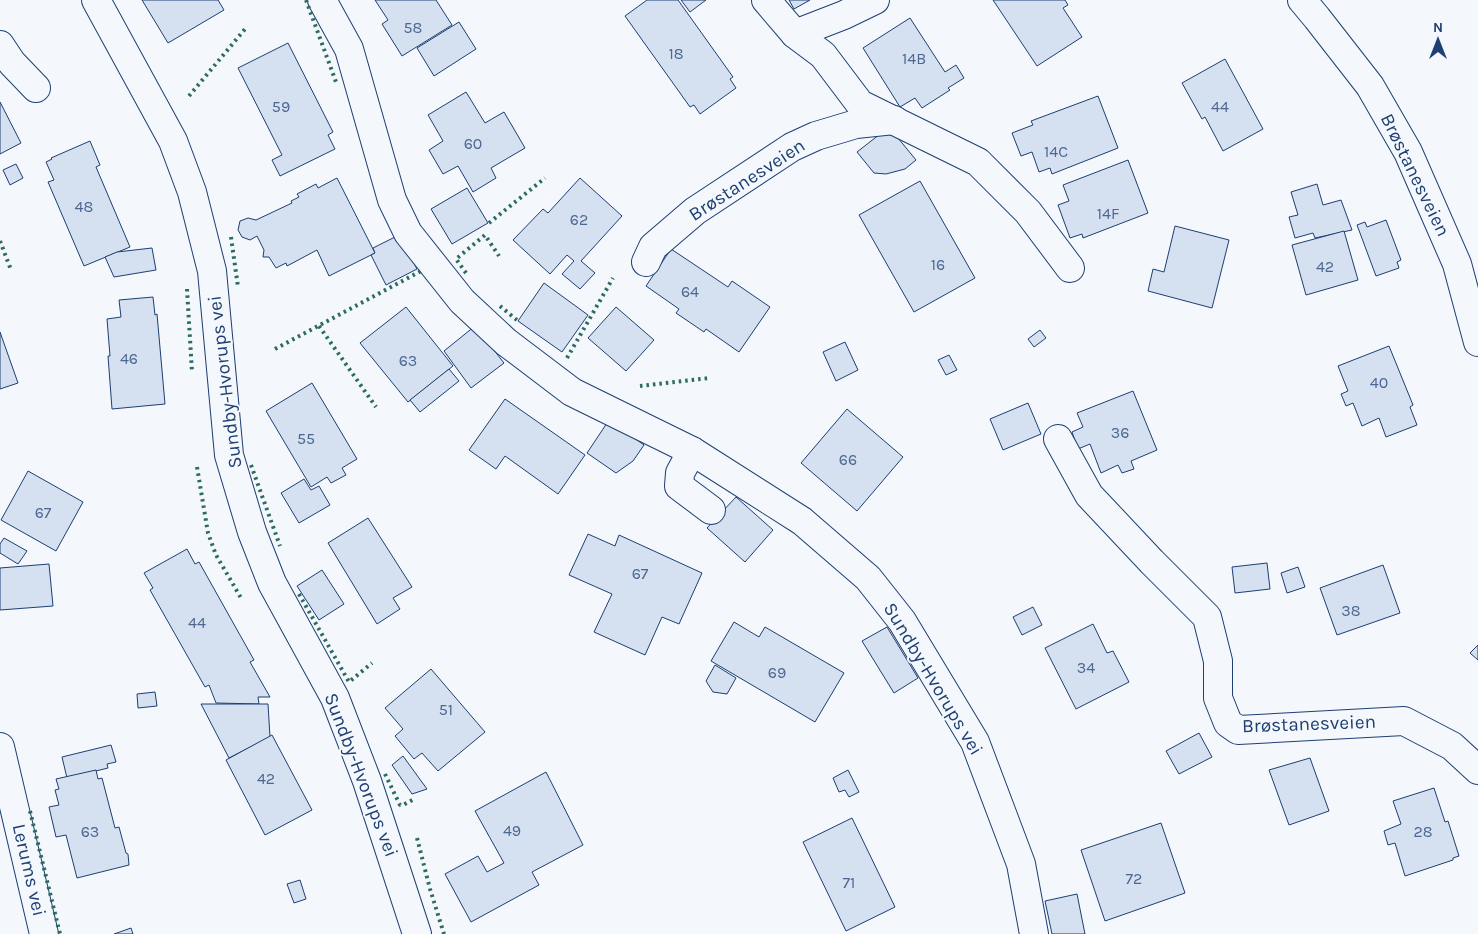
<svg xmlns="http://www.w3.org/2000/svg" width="1478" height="934" viewBox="0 0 1478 934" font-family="Karla,sans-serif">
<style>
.building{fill:#d5e0f0;stroke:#1d3f73}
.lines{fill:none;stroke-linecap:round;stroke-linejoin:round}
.minor-casing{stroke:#1d3f73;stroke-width:30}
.minor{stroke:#f4f7fb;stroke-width:28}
.hedge{stroke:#2c6c60;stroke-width:4;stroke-dasharray:2.5 4;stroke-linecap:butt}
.labels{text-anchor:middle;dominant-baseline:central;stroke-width:4;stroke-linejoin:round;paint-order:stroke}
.number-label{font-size:16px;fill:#4b6792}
.street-label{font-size:19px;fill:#1d3f73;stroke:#f4f7fb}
</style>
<rect width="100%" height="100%" fill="#f4f7fb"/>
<!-- building -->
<g class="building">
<path d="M 142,0 L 218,0 L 224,10 L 168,43 Z"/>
<path d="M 375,0 L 436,0 L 452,25 L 402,56 L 382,24 L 388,20 Z"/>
<path d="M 647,0 L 678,0 L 733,77 L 730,79 L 736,88 L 700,114 L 694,105 L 690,107 L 625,16 Z"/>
<path d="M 681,0 L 706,0 L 690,12 Z"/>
<path d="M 789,0 L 810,0 L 794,9 Z"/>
<path d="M 993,0 L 1065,0 L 1068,5 L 1063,8 L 1082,37 L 1037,66 Z"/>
<path d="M 910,18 L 945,72 L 956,65 L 964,78 L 948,88 L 950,90 L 922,108 L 915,98 L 900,107 L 863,48 Z"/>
<path d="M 459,22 L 476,49 L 434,76 L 417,48 Z"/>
<path d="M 288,43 L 333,132 L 328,135 L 335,149 L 280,176 L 272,160 L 282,155 L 238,68 Z"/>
<path d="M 1225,59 L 1263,129 L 1223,151 L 1205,117 L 1202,119 L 1182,83 Z"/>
<path d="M 466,92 L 485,123 L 504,112 L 525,148 L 491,168 L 496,178 L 473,192 L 458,166 L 443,174 L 429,150 L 443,141 L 428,115 Z"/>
<path d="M 1098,96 L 1118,148 L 1052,174 L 1050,168 L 1039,172 L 1032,152 L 1021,156 L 1012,133 L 1033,125 L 1031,121 Z"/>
<path d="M 0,102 L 21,143 L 0,154 Z"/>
<path d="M 889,127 L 916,160 L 905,169 L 886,174 L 874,173 L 857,152 Z"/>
<path d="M 90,141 L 100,165 L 96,167 L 130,247 L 84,266 L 48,182 L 54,180 L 46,162 L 52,159 L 51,158 Z"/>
<path d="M 1128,160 L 1148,213 L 1083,238 L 1082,234 L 1070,238 L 1058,205 L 1069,201 L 1063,185 Z"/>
<path d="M 16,164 L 23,178 L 10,185 L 3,170 Z"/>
<path d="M 337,178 L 375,253 L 329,276 L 317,250 L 287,266 L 286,263 L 276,268 L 269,257 L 263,257 L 264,250 L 257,236 L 250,240 L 242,237 L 238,230 L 240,221 L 248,218 L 256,220 L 292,203 L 291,201 L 299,197 L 297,194 L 316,184 L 318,188 Z"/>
<path d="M 580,178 L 622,216 L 581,261 L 595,273 L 580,289 L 562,274 L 574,261 L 567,255 L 550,274 L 513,240 L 543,209 L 548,213 Z"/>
<path d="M 920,181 L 975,278 L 914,312 L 859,215 Z"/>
<path d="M 1317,184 L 1323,205 L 1341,200 L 1352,230 L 1315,238 L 1313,233 L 1295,238 L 1289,217 L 1298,215 L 1291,192 Z"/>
<path d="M 467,188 L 488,223 L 452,244 L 431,209 Z"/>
<path d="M 1386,220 L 1401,260 L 1397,262 L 1399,268 L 1376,276 L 1357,225 L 1365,222 L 1367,227 Z"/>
<path d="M 1175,226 L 1229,240 L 1212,308 L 1148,291 L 1153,269 L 1164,272 Z"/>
<path d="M 1344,231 L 1358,280 L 1306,295 L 1292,245 Z"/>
<path d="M 399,235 L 417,269 L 386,285 L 371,255 L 375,253 L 373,248 Z"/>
<path d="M 152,248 L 156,270 L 114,277 L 105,257 L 117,252 Z"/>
<path d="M 671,249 L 728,287 L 732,281 L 770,307 L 739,352 L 706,329 L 704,332 L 676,313 L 679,309 L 646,286 Z"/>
<path d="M 544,283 L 588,315 L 562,352 L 518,321 Z"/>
<path d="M 153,297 L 155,315 L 157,314 L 165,404 L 112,409 L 108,356 L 110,356 L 107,319 L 121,317 L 119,300 Z"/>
<path d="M 406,307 L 453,366 L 408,402 L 360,343 Z"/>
<path d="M 616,307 L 654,340 L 626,371 L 588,338 Z"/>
<path d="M 475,326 L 504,363 L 471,388 L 444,351 Z"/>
<path d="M 1040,330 L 1046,338 L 1034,347 L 1028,339 Z"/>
<path d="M 0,332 L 18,383 L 0,389 Z"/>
<path d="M 845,342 L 858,370 L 836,381 L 823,352 Z"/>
<path d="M 1389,346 L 1413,405 L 1410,407 L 1417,425 L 1386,437 L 1379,418 L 1362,426 L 1353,403 L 1346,406 L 1341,394 L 1348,391 L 1338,366 Z"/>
<path d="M 949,355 L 957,370 L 946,375 L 938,360 Z"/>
<path d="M 449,369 L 459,381 L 420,412 L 410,400 Z"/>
<path d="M 312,383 L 357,459 L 342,468 L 346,475 L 331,483 L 327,477 L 311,487 L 266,411 Z"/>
<path d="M 1133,391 L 1157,450 L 1131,461 L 1134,469 L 1122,473 L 1118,465 L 1101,473 L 1090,444 L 1078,449 L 1072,432 L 1083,427 L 1077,413 Z"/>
<path d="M 505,399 L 585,455 L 558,494 L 505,456 L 496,469 L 469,450 Z"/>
<path d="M 1028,403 L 1041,434 L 1003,450 L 990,419 Z"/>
<path d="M 847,409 L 903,457 L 857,511 L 801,463 Z"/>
<path d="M 609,420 L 644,445 L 633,461 L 616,473 L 587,453 Z"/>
<path d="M 28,471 L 83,502 L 56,551 L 1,520 Z"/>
<path d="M 304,479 L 311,490 L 319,486 L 330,505 L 299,523 L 281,493 Z"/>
<path d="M 736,497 L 773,530 L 745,562 L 707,528 Z"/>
<path d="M 368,518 L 412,587 L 393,598 L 400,609 L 377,624 L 328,543 Z"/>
<path d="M 588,534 L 615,546 L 619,535 L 702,573 L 679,624 L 662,617 L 645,655 L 594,632 L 612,594 L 569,575 Z"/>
<path d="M 4,538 L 27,551 L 18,564 L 0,553 L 0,544 Z"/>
<path d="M 187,549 L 195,564 L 199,562 L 254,660 L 250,662 L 270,697 L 258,697 L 259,704 L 216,703 L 209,685 L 205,687 L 150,590 L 153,588 L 144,573 Z"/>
<path d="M 1267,563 L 1270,589 L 1235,593 L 1232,567 Z"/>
<path d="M 49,564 L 53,606 L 0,610 L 0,568 Z"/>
<path d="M 1383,565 L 1400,613 L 1337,635 L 1320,588 Z"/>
<path d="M 1298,567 L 1305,587 L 1287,593 L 1281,573 Z"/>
<path d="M 322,570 L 344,604 L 319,620 L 297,586 Z"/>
<path d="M 1033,607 L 1042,625 L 1022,635 L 1013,617 Z"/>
<path d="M 734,622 L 759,637 L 765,627 L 844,673 L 815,722 L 711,661 Z"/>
<path d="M 1093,624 L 1107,653 L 1113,651 L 1129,682 L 1076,709 L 1045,648 Z"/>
<path d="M 887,627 L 918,678 L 894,693 L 862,641 Z"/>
<path d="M 1478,645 L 1478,660 L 1470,653 Z"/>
<path d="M 715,665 L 736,678 L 727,694 L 713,692 L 706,681 Z"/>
<path d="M 431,669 L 485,732 L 438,771 L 422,753 L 414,759 L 395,736 L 403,729 L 385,708 Z"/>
<path d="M 155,692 L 157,706 L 138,708 L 137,694 Z"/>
<path d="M 201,704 L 268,704 L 270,737 L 229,758 Z"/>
<path d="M 1199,733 L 1212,757 L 1179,774 L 1166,751 Z"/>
<path d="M 272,735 L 312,810 L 265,835 L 226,760 Z"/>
<path d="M 111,745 L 116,762 L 107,764 L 108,768 L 67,778 L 62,757 Z"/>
<path d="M 403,756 L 427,789 L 412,794 L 392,765 Z"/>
<path d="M 1310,758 L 1329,811 L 1289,825 L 1269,770 Z"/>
<path d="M 96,770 L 98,779 L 102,778 L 115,828 L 119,827 L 126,853 L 128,854 L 129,865 L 77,878 L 66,835 L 56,837 L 49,807 L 59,805 L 55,790 L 59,789 L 56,779 Z"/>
<path d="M 848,770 L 859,792 L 849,797 L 845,790 L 839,792 L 833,778 Z"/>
<path d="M 546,772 L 583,845 L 532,872 L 539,885 L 471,922 L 445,874 L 478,856 L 487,872 L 504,863 L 475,811 Z"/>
<path d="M 1434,788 L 1445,822 L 1448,821 L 1459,856 L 1453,858 L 1453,860 L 1405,876 L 1395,843 L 1388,845 L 1384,831 L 1401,824 L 1393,801 Z"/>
<path d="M 852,818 L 895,907 L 846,931 L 803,842 Z"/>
<path d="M 1161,823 L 1185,893 L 1105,921 L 1081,850 Z"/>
<path d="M 300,880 L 306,899 L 294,903 L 287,884 Z"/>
<path d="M 1077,894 L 1085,934 L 1052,934 L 1045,901 Z"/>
<path d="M 131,928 L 133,934 L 114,934 Z"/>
</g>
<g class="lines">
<!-- minor casing -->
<g class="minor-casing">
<g id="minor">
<path d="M 96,0 L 173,141 L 192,192 L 212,271 L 229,455 L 252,532 L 272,583 L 335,698 L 367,781 L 417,934"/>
<path d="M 322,0 L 349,49 L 392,200 L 408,233 L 462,301 L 506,342 L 572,392 L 692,451 L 802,521 L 868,578 L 902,621 L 975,742 L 1021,864 L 1034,934"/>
<path d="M 766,0 L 795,34 L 823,55 L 860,104 L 978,162 L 1028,212 L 1070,268"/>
<path d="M 1302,0 L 1317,18 L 1370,86 L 1408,152 L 1457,264 L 1478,342"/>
<path d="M 795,34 L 844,15 L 875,0"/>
<path d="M 0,45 L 12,63 L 36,88"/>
<path d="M 646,262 L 653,247 L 695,211 L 792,147 L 816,136 L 856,124 L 894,120"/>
<path d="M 1058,439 L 1089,495 L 1152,562 L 1207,617 L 1218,661 L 1218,698 L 1228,723 L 1238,730 L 1404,721 L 1452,746 L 1478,770"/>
<path d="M 692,451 L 680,473 L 679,486 L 711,510"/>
<path d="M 0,747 L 44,934"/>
</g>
</g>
<!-- minor -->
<use href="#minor" class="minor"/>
<!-- hedge -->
<g class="hedge">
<path d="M 306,0 L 336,82"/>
<path d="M 189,96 L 245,29"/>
<path d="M 489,223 L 545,178"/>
<path d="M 231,237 L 238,287"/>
<path d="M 0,241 L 11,270"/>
<path d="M 466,273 L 456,259 L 485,235 L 499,256"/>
<path d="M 187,289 L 192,372"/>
<path d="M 500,306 L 518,321"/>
<path d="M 319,326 L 376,407"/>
<path d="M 275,349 L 421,271"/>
<path d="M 567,358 L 613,278"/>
<path d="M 640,386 L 710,378"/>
<path d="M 251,465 L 280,546"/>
<path d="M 197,467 L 208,533 L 216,555 L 241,598"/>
<path d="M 299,594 L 349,682 L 372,663"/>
<path d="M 385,774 L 400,805 L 403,805 L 414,799"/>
<path d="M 30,811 L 60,934"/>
<path d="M 417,838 L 430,889 L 444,934"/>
</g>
</g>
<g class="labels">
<!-- number labels -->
<g class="number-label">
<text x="413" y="27">58</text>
<text x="676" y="53">18</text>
<text x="914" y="58">14B</text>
<text x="281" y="106">59</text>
<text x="1220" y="106">44</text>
<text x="473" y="143">60</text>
<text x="1056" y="151">14C</text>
<text x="84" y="206">48</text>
<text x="1108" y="213">14F</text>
<text x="579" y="219">62</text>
<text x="938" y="264">16</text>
<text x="1325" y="266">42</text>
<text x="690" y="291">64</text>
<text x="129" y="358">46</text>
<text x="408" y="360">63</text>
<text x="1379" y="382">40</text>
<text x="1120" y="432">36</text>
<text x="306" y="438">55</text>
<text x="848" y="459">66</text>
<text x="43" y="512">67</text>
<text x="640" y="573">67</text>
<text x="1351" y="610">38</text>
<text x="197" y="622">44</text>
<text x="1086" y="667">34</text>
<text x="777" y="672">69</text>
<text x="446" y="709">51</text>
<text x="266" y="778">42</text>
<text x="512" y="830">49</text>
<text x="90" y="831">63</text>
<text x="1423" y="831">28</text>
<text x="1134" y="878">72</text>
<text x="849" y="882">71</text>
</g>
<!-- street labels -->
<g class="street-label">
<text transform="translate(1415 175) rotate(64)">Brøstanesveien</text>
<text transform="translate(747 180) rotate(-33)">Brøstanesveien</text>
<text transform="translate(225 382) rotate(-97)">Sundby-Hvorups vei</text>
<text transform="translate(933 679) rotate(59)">Sundby-Hvorups vei</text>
<text transform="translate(1309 724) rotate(-2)">Brøstanesveien</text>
<text transform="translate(361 775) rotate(69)">Sundby-Hvorups vei</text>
<text transform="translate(29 870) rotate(77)">Lerums vei</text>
</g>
</g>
<!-- north arrow -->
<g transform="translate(1438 40)" stroke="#f4f7fb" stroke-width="4" paint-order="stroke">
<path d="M0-4L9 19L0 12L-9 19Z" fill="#1d3f73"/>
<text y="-8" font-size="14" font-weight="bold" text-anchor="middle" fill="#1d3f73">N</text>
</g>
</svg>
